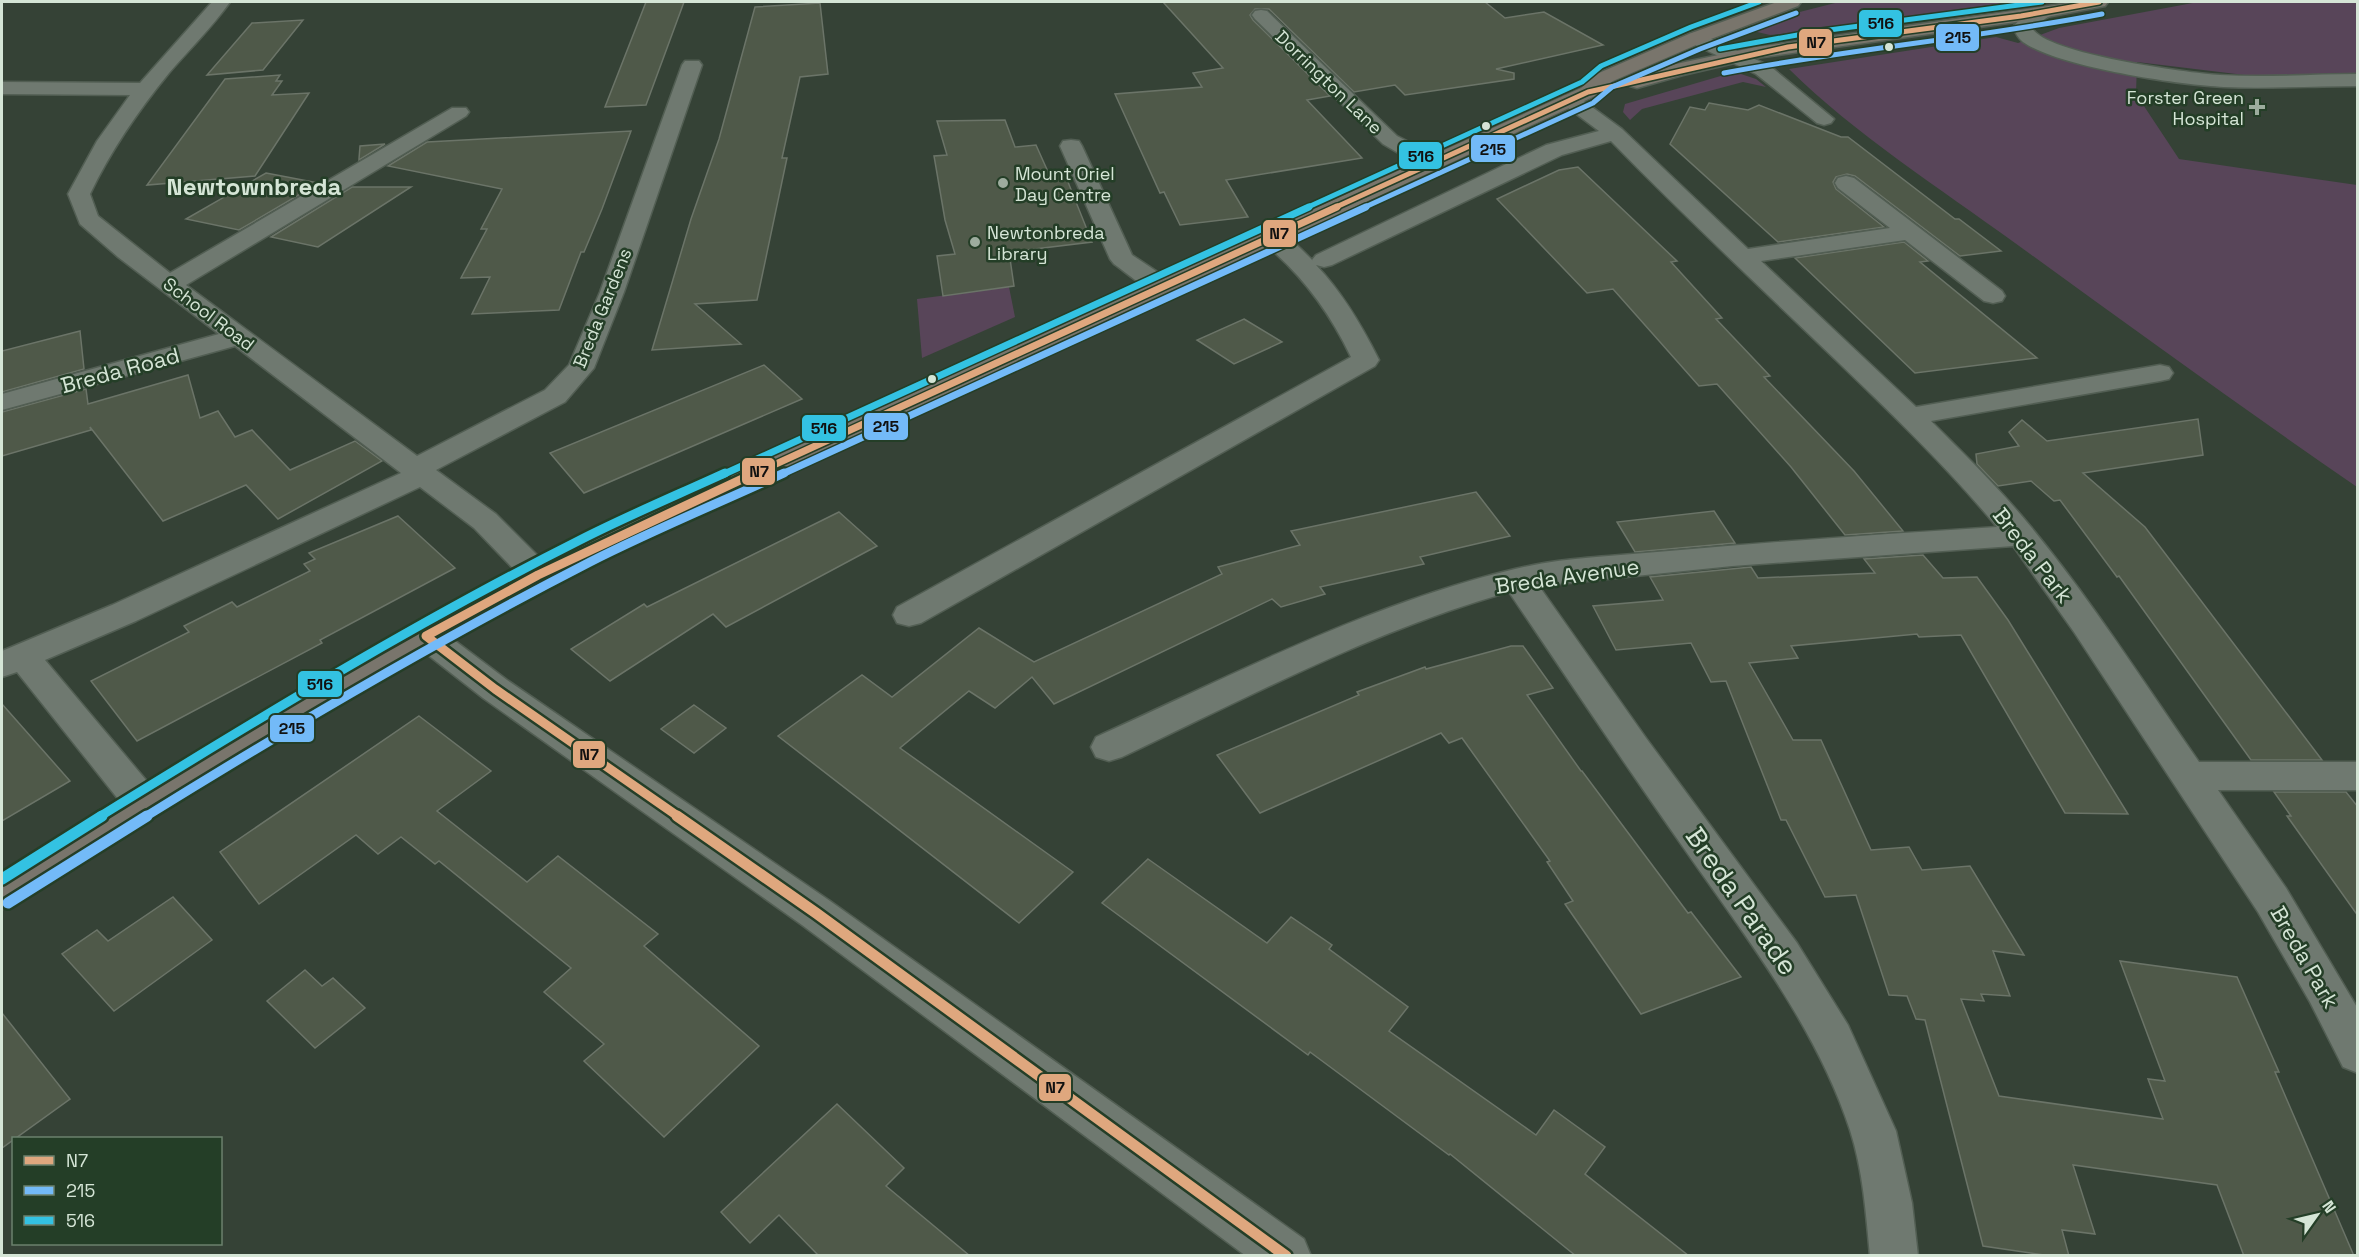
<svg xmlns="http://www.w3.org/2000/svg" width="2359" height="1257" viewBox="0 0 2359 1257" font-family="'Space Grotesk',sans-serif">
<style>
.green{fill:#584559}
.building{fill:#4f5949;stroke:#6b7468;stroke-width:1.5}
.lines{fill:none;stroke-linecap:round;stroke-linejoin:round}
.minor-casing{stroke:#525e53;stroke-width:3}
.highway-casing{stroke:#525e53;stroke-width:3}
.minor{fill:#6f7970;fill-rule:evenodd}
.highway{fill:#79756c;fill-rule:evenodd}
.bus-1-far3-casing{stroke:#243e27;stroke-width:8}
.bus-1-far2-casing{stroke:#243e27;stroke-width:10}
.bus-1-far1-casing{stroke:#243e27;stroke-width:14}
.bus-1-casing{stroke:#243e27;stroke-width:16}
.bus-2-far3-casing{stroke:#243e27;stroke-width:8}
.bus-2-far2-casing{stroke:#243e27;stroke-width:10}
.bus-2-far1-casing{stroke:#243e27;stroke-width:14}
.bus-2-casing{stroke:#243e27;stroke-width:16}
.bus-3-far3-casing{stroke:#243e27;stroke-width:8}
.bus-3-far2-casing{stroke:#243e27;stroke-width:10}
.bus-3-far1-casing{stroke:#243e27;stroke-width:14}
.bus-3-casing{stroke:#243e27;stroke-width:16}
.bus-1-far3{stroke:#dfa77e;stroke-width:5}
.bus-1-far2{stroke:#dfa77e;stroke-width:7}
.bus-1-far1{stroke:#dfa77e;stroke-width:9}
.bus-1{stroke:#dfa77e;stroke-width:11}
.bus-2-far3{stroke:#73baf8;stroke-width:5}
.bus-2-far2{stroke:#73baf8;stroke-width:7}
.bus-2-far1{stroke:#73baf8;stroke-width:9}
.bus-2{stroke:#73baf8;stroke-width:11}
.bus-3-far3{stroke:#33c2e2;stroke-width:5}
.bus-3-far2{stroke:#33c2e2;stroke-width:7}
.bus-3-far1{stroke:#33c2e2;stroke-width:9}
.bus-3{stroke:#33c2e2;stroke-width:11}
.bus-dot{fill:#d5e5d6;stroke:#243e27;stroke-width:2}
.poi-dot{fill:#9dac9e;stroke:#243e27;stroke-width:2}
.labels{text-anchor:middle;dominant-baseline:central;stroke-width:5;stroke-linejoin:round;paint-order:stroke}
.far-street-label{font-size:18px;fill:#d5e5d6;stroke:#243e27}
.far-poi-label{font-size:18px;fill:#d5e5d6;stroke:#243e27;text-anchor:start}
.street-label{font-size:22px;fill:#d5e5d6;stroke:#243e27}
.far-district-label{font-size:24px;font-weight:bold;fill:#d5e5d6;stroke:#243e27}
.near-street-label{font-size:27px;fill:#d5e5d6;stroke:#243e27}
.line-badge{stroke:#243e27;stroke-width:2}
.pale-badge-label{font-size:16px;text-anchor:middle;font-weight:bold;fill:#111}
</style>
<rect width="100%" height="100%" fill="#354236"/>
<!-- green -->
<g class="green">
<path d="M 1839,2 L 2010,2 L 1846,27 L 1770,35 L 1753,31 L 1752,24 Z"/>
<path d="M 2198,2 L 2357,2 L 2357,76 L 2295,81 L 2137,62 L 2136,94 L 2179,159 L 2357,185 L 2357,487 C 2242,408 2128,325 2015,243 C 1938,187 1856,135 1789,69 L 1996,37 L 2018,43 L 2059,28 Z"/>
<path d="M 1738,73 L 1756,79 L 1766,87 L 1743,82 L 1642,109 L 1630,120 L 1623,112 L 1625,104 L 1724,75 Z"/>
<path d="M 1009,287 L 1015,317 L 922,358 L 917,299 Z"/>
</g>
<!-- building -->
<g class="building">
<path d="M 646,2 L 684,2 L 646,105 L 605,107 Z"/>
<path d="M 1163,2 L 1485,2 L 1505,18 L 1544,12 L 1603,45 L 1496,69 L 1514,73 L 1514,79 L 1405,95 L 1395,85 L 1354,92 L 1269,9 L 1255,9 L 1250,15 L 1253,20 L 1330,96 L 1307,100 L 1362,158 L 1226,180 L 1248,217 L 1180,225 L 1164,192 L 1160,193 L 1115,94 L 1202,87 L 1193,73 L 1223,68 Z"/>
<path d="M 820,3 L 828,74 L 800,77 L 782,158 L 787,158 L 757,300 L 695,304 L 741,344 L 652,350 L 691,219 L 719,139 L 755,7 Z"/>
<path d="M 303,20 L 263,70 L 207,75 L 252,23 Z"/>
<path d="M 280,75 L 276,81 L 282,81 L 272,95 L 309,93 L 255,176 L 147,185 L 225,79 Z"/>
<path d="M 1709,103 L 1748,110 L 1759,105 L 1841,137 L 1848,137 L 1955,219 L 1959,219 L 2001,251 L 1960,256 L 1855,176 L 1847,174 L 1836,177 L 1833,182 L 1836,189 L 1884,227 L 1778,242 L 1670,144 L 1690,107 L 1705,110 Z"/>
<path d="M 1005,120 L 1015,147 L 1036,145 L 1049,174 L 1064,172 L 1092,242 L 1009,252 L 1014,286 L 943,296 L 937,256 L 955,254 L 945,220 L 934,156 L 947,155 L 937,121 Z"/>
<path d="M 631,131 L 602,209 L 584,252 L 581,252 L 559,310 L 472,314 L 490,277 L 461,278 L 487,229 L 481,229 L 502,189 L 388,166 L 427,142 Z"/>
<path d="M 385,144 L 359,160 L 359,159 L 360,146 Z"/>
<path d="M 1578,167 L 1677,261 L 1671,262 L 1722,318 L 1716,319 L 1770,376 L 1764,377 L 1854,471 L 1903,531 L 1845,535 L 1791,467 L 1717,384 L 1699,386 L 1613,289 L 1587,293 L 1497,199 L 1559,170 Z"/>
<path d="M 266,173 L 319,183 L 239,230 L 186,219 Z"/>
<path d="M 352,187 L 411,187 L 318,247 L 271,237 Z"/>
<path d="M 1904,242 L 1928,261 L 1920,262 L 2037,358 L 1915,373 L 1795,258 Z"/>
<path d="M 1244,319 L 1282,342 L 1234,364 L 1197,340 Z"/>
<path d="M 80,331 L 84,369 L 2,392 L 2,351 Z"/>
<path d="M 764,365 L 802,399 L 584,493 L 550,453 Z"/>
<path d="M 188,375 L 200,418 L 218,411 L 235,437 L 252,430 L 290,470 L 355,441 L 382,461 L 278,519 L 246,485 L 163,521 L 90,427 L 91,430 L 2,456 L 2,412 L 86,389 L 88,404 Z"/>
<path d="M 2198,419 L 2203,455 L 2083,473 L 2145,527 L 2322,760 L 2251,760 L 2119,576 L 2117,577 L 2060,500 L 2054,501 L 2031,481 L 1998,486 L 1977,464 L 1976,454 L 2019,446 L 2009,432 L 2022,420 L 2047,441 Z"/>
<path d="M 1476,492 L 1510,536 L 1420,557 L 1424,564 L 1320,587 L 1325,594 L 1281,607 L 1272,599 L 1054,704 L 1032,677 L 995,708 L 969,691 L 900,748 L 1073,872 L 1019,923 L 778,736 L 862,675 L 892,697 L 979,628 L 1034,662 L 1222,574 L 1218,567 L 1300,545 L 1291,531 Z"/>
<path d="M 1714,511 L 1735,543 L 1635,552 L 1617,522 Z"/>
<path d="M 839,512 L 877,546 L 726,627 L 713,614 L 610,681 L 571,649 L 644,604 L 647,607 Z"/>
<path d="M 398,516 L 455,568 L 320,640 L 322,643 L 137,741 L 91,681 L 189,632 L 184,626 L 232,602 L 237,607 L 310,571 L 304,564 L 315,559 L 309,553 Z"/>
<path d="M 1923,555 L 1943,578 L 1977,577 L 2008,620 L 2128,814 L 2065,813 L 1961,635 L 1919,637 L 1917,634 L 1791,646 L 1798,658 L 1749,663 L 1793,740 L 1821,740 L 1871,850 L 1909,847 L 1922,870 L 1970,866 L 2024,955 L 1993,951 L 2010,996 L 1981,994 L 1984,1001 L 1961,999 L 1999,1096 L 2163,1119 L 2148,1079 L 2165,1081 L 2120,961 L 2237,977 L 2279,1072 L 2275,1072 L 2354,1256 L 2244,1256 L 2217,1185 L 2073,1165 L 2095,1234 L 2062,1230 L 2069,1256 L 2051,1256 L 1983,1246 L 1925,1020 L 1916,1019 L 1907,996 L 1889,995 L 1856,895 L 1825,897 L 1786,820 L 1781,820 L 1726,681 L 1711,682 L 1691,643 L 1616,650 L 1593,606 L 1663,600 L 1650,577 L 1751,567 L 1758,578 L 1875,573 L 1864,559 Z"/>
<path d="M 1511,646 L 1523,646 L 1553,688 L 1527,695 L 1581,771 L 1582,771 L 1688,913 L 1691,912 L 1741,977 L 1641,1014 L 1565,904 L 1573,901 L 1547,862 L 1550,861 L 1462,738 L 1449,743 L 1441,733 L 1260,813 L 1217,755 L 1359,695 L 1357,692 L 1425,667 L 1426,669 Z"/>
<path d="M 2,704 L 70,781 L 2,821 Z"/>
<path d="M 694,705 L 726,728 L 694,753 L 661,729 Z"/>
<path d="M 419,716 L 491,771 L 437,811 L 527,882 L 558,856 L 658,934 L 644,946 L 759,1046 L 664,1137 L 584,1061 L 604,1044 L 544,992 L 571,968 L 439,861 L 435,864 L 401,837 L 378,854 L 356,835 L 259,904 L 220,852 Z"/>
<path d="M 2274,792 L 2346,792 L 2358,807 L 2358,916 L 2287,816 L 2291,816 Z"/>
<path d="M 1148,859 L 1267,943 L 1291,917 L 1332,945 L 1329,949 L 1408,1007 L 1389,1031 L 1536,1135 L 1554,1110 L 1605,1147 L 1585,1174 L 1689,1256 L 1576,1256 L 1450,1154 L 1449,1155 L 1310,1052 L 1308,1055 L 1102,903 Z"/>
<path d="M 173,897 L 212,940 L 114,1011 L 62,954 L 97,930 L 108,941 Z"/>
<path d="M 305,970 L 322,986 L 333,978 L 365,1008 L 315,1048 L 267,1001 Z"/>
<path d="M 2,1013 L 70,1099 L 2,1148 Z"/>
<path d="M 837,1104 L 904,1168 L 886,1186 L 970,1256 L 819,1256 L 779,1215 L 750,1243 L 721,1212 Z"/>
</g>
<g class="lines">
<!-- minor casing -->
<g class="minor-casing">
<g id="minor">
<path d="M 212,2 L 230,2 C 212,27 189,50 169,73 C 138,111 111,150 90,194 L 98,216 L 170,273 L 452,108 L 466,108 L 469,112 L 466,116 L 186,285 L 417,456 L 545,390 L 569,365 L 600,292 L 682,65 L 685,61 L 699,61 L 702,65 L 624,292 L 594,368 L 565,402 L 436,470 L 496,514 L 549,567 L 554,575 L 549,583 L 538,586 L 527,583 L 474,528 L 420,487 L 136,621 L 45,660 L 156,792 L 162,803 L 156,814 L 143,818 L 130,814 L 17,672 L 2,677 L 2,651 L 112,605 L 401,473 L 235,346 L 2,410 L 2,394 L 219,334 L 118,257 L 80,224 L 68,194 L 97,141 L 130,95 L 2,94 L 2,82 L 140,83 Z"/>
<path d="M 2046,7 L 2052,8 L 2055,12 L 2032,28 C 2046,54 2188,73 2220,75 C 2266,78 2312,74 2358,74 L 2358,86 C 2313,86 2269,89 2224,87 C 2179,85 2058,67 2023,42 C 2018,38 2015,32 2013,27 C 2021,17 2034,10 2046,7 Z"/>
<path d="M 1261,10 L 1267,11 L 1397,136 L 1440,158 L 1443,163 L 1440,168 L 1432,170 L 1424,168 L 1383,144 L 1255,19 L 1252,15 L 1255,11 Z"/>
<path d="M 1696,32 L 1770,66 L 1834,119 L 1831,123 L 1824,125 L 1817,123 L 1756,74 L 1689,42 L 1687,38 L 1689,34 Z"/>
<path d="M 1570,94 L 1577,96 L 1622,129 L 1748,249 L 1890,228 L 1838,188 L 1835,183 L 1838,178 L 1846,176 L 1854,178 L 2002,291 L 2005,296 L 2002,301 L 1993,303 L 1984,301 L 1905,240 L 1761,261 L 1916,407 L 2160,365 L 2169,367 L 2173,373 L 2169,379 L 2160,381 L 1931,421 C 1965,455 2000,489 2031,527 C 2092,601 2144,683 2199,762 L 2358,762 L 2358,790 L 2218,790 L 2286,888 L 2358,1009 L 2358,1073 L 2343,1067 L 2310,1002 L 2258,912 L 2074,632 L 2013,546 L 1732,566 L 1539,586 L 1646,738 L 1797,943 L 1848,1025 L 1896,1131 L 1912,1203 L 1918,1256 L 1870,1256 C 1866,1214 1863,1170 1850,1130 C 1816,1026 1745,936 1683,847 C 1624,763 1566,677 1509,592 C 1374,630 1248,697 1122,757 L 1109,761 L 1096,757 L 1091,747 L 1096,737 C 1233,675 1368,604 1515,569 C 1564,557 1618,556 1669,551 C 1778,541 1888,534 1997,527 C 1948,468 1894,416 1839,363 C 1762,289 1685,217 1611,141 L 1562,155 L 1332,265 L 1324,267 L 1316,265 C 1343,293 1362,326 1379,360 L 1375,366 L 921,623 L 909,626 L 897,623 L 893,615 L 897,607 L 1351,357 C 1329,311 1301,273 1261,241 L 1257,236 L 1261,231 C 1281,226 1300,248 1314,262 L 1312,260 L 1316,255 L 1546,145 L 1599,131 L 1563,104 L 1560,100 L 1563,96 Z"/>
<path d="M 1071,140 L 1079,141 L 1082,146 L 1132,255 L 1171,281 L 1174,286 L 1171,291 C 1150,296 1130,275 1114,264 L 1110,259 L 1060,146 L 1063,141 Z"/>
<path d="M 426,624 L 438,628 L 507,680 L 830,901 L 1304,1239 L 1311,1256 L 1246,1256 L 802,925 L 483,698 L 414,644 L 409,636 L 414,628 Z"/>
</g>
</g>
<!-- highway casing -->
<g class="highway-casing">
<g id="highway">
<path d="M 1777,2 L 1801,2 L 1798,6 L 1703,42 L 1613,81 L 1595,96 L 598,557 L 449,638 L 302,723 L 16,905 L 2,909 L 2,873 C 189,755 379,643 576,543 L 1581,88 L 1599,73 L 1689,34 Z"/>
<path d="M 2077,2 L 2108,2 L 2105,6 L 2030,20 L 1756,58 L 1683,75 L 1637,88 L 1630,86 L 1627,82 L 1630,78 L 1676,64 L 1756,47 Z"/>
</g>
</g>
<!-- minor -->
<use href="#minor" class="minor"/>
<!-- highway -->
<use href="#highway" class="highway"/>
<!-- bus-1-far3 casing -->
<g class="bus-1-far3-casing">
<path id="bus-1-far3" d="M 1334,208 L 1588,92 L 1788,47 L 2021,16 L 2099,2"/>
</g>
<!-- bus-1-far2 casing -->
<g class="bus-1-far2-casing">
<path id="bus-1-far2" d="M 752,475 L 1337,207"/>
</g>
<!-- bus-1-far1 casing -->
<g class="bus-1-far1-casing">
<path id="bus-1-far1" d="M 679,817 L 495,689 L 426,636 L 538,575 L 755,473"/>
</g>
<!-- bus-1 casing -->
<g class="bus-1-casing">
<path id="bus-1" d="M 677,816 L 816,913 L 1286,1256"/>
</g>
<!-- bus-2-far3 casing -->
<g class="bus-2-far3-casing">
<g id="bus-2-far3">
<path d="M 1724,73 C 1849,49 1977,38 2102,14"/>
<path d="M 1363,208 L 1593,103 L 1612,87 L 1700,49 L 1796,13"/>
</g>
</g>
<!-- bus-2-far2 casing -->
<g class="bus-2-far2-casing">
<path id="bus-2-far2" d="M 780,475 L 1366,207"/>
</g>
<!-- bus-2-far1 casing -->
<g class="bus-2-far1-casing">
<path id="bus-2-far1" d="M 145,817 C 290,727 438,640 590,562 C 653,530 719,503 784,473"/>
</g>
<!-- bus-2 casing -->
<g class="bus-2-casing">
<path id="bus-2" d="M 8,903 L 147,816"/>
</g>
<!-- bus-3-far3 casing -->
<g class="bus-3-far3-casing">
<g id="bus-3-far3">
<path d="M 1720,49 L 1814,32 L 2042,2"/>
<path d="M 1306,208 L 1582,82 L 1601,66 L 1691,27 L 1759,2"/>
</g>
</g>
<!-- bus-3-far2 casing -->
<g class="bus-3-far2-casing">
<path id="bus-3-far2" d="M 722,475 L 1309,207"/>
</g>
<!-- bus-3-far1 casing -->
<g class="bus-3-far1-casing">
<path id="bus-3-far1" d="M 99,817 C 256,720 415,623 580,540 C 627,516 677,495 725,473"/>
</g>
<!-- bus-3 casing -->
<g class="bus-3-casing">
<path id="bus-3" d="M 2,879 L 102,816"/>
</g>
<!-- bus-1-far3 -->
<use href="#bus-1-far3" class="bus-1-far3"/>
<!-- bus-1-far2 -->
<use href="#bus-1-far2" class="bus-1-far2"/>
<!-- bus-1-far1 -->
<use href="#bus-1-far1" class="bus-1-far1"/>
<!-- bus-1 -->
<use href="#bus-1" class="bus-1"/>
<!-- bus-2-far3 -->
<use href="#bus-2-far3" class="bus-2-far3"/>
<!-- bus-2-far2 -->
<use href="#bus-2-far2" class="bus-2-far2"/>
<!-- bus-2-far1 -->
<use href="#bus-2-far1" class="bus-2-far1"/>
<!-- bus-2 -->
<use href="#bus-2" class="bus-2"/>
<!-- bus-3-far3 -->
<use href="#bus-3-far3" class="bus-3-far3"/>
<!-- bus-3-far2 -->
<use href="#bus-3-far2" class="bus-3-far2"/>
<!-- bus-3-far1 -->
<use href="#bus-3-far1" class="bus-3-far1"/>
<!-- bus-3 -->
<use href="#bus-3" class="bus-3"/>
</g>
<!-- markers -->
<g class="bus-dot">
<circle cx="1889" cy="47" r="5"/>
<circle cx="1486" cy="126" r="5"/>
<circle cx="932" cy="379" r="5"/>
</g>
<g class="poi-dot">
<path d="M2254 98h6v6h6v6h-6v6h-6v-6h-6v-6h6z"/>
<circle cx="1003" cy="183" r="6"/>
<circle cx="975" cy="242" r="6"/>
</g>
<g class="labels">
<!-- far-street labels -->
<g class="far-street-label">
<text transform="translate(1329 82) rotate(44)">Dorrington Lane</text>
<text transform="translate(602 308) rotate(-68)">Breda Gardens</text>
<text transform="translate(209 314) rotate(37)">School Road</text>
</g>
<!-- far-poi labels -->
<g class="far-poi-label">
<text x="2244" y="97" text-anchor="end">Forster Green<tspan x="2244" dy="21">Hospital</tspan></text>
<text x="1015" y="173">Mount Oriel<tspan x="1015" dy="21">Day Centre</tspan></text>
<text x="987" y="232">Newtonbreda<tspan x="987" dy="21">Library</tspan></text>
</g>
<!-- street labels -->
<g class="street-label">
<text transform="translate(120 370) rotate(-15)">Breda Road</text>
<text transform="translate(2033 555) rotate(52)">Breda Park</text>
<text transform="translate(1567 576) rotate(-8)">Breda Avenue</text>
<text transform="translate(2305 957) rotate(60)">Breda Park</text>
</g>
<!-- far-district labels -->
<g class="far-district-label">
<text x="254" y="186">Newtownbreda</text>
</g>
<!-- near-street labels -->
<g class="near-street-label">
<text transform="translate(1742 901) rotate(55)">Breda Parade</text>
</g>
</g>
<g class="line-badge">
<rect x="1858" y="9" width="45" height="29" rx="6" fill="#33c2e2"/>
<rect x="1935" y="23" width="45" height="29" rx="6" fill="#73baf8"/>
<rect x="1798" y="28" width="35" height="29" rx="6" fill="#dfa77e"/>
<rect x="1470" y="134" width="46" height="29" rx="6" fill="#73baf8"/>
<rect x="1398" y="141" width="45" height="29" rx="6" fill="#33c2e2"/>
<rect x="1262" y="219" width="35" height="29" rx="6" fill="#dfa77e"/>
<rect x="863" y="412" width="46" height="29" rx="6" fill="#73baf8"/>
<rect x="801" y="414" width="46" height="28" rx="6" fill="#33c2e2"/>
<rect x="741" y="457" width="35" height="29" rx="6" fill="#dfa77e"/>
<rect x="297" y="670" width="46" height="28" rx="6" fill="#33c2e2"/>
<rect x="269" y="714" width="46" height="29" rx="6" fill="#73baf8"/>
<rect x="572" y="740" width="34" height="29" rx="6" fill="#dfa77e"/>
<rect x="1038" y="1073" width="34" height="29" rx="6" fill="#dfa77e"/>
</g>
<g class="pale-badge-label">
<text x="1881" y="29">516</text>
<text x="1958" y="43">215</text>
<text x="1816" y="48">N7</text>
<text x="1493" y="155">215</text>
<text x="1421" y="162">516</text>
<text x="1279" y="239">N7</text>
<text x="886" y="432">215</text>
<text x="824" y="434">516</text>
<text x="759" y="477">N7</text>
<text x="320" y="690">516</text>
<text x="292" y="734">215</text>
<text x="589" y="760">N7</text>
<text x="1055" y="1093">N7</text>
</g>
<!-- border -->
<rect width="2359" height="1257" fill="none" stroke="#d5e5d6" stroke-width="6"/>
<!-- legend -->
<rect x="12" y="1137" width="210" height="108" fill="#243e27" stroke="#6b816d" stroke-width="1.5"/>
<rect x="24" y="1156" width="30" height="9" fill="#dfa77e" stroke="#6b816d" stroke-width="1.5"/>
<text x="66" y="1167" font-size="18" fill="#d5e5d6">N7</text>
<rect x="24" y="1186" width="30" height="9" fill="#73baf8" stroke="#6b816d" stroke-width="1.5"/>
<text x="66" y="1197" font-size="18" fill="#d5e5d6">215</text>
<rect x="24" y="1216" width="30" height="9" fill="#33c2e2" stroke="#6b816d" stroke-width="1.5"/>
<text x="66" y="1227" font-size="18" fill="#d5e5d6">516</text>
<!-- north arrow -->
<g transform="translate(2317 1215) rotate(56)" stroke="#243e27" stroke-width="4.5" paint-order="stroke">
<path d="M0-4.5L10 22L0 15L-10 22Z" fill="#d5e5d6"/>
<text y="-9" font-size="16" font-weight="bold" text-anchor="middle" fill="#d5e5d6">N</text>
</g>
</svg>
